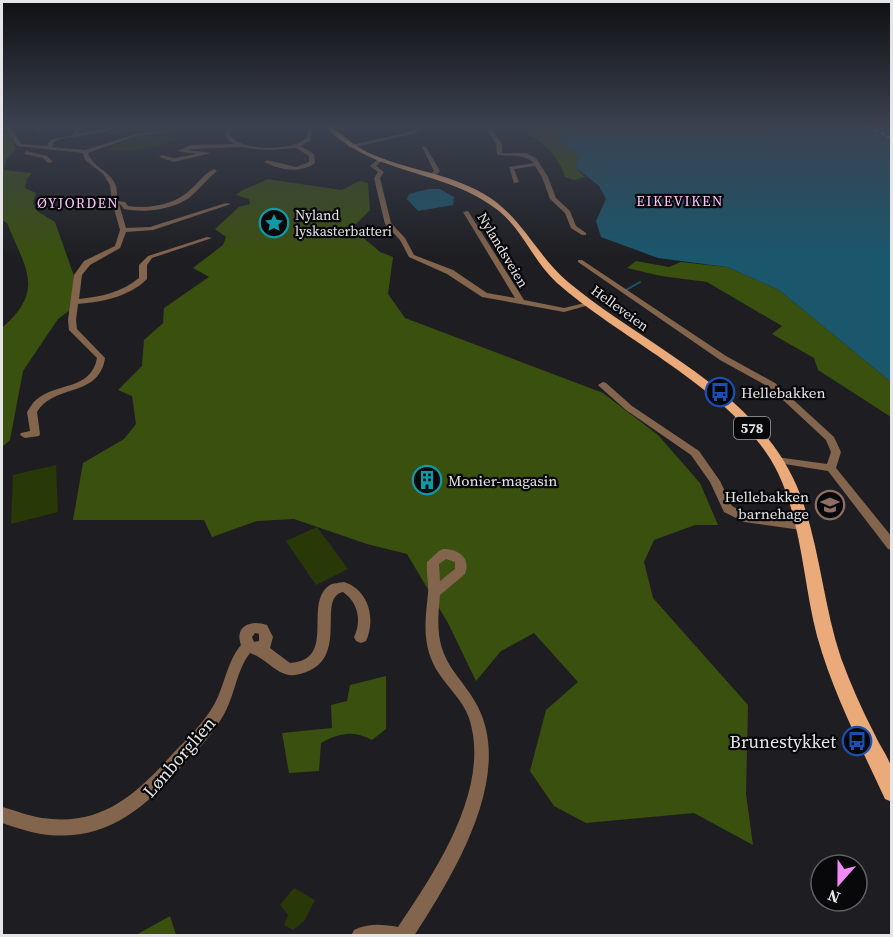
<svg xmlns="http://www.w3.org/2000/svg" width="893" height="937" viewBox="0 0 893 937" font-family="'Source Serif 4',serif">
<style>
.green{fill:#283807}
.forest{fill:#3a500e}
.water{fill:#1a576d}
.lines{fill:none;stroke-linecap:round;stroke-linejoin:round}
.stream{stroke:#1a576d;stroke-width:2}
.ferry{stroke:#92e0ff;stroke-width:1.5;stroke-dasharray:4 3;stroke-linecap:butt}
.building{fill:#302d28;stroke:#47433f;stroke-width:1.5}
.highway-tunnel{stroke:#3c3c40;stroke-width:8;stroke-dasharray:8 4;stroke-linecap:butt}
.minor{fill:#83644d;fill-rule:evenodd}
.major{fill:#eaaa7a;fill-rule:evenodd}
.labels{text-anchor:middle;dominant-baseline:central;stroke-width:4.5;stroke-linejoin:round;paint-order:stroke}
.far-neighbourhood-label{font-size:14px;letter-spacing:1.5px;fill:#fdc4ff;stroke:#08080a}
.far-poi-label{font-size:14px;fill:#e5e5e8;stroke:#08080a;text-anchor:start}
.far-street-label{font-size:14px;fill:#e5e5e8;stroke:#08080a}
.shield{fill:#08080a;stroke:#a3a3a5;stroke-width:1.5}
.shield-label{font-size:14px;font-weight:bold;fill:#e5e5e8}
.poi-label{font-size:15px;fill:#e5e5e8;stroke:#08080a;text-anchor:start}
.near-poi-label{font-size:18px;fill:#e5e5e8;stroke:#08080a;text-anchor:end}
.near-street-label{font-size:18px;fill:#e5e5e8;stroke:#08080a}
</style>
<rect width="100%" height="100%" fill="#1e1e22"/>
<!-- green -->
<g class="green">
<path d="M 136,126 L 195,126 L 181,126 L 186,129 L 176,136 L 180,140 C 154,146 130,156 105,149 L 137,136 L 151,134 L 155,139 L 163,132 C 144,133 126,137 108,134 Z"/>
<path d="M 56,465 L 58,512 L 11,524 L 13,475 Z"/>
<path d="M 317,527 L 348,569 L 316,585 L 286,541 Z"/>
<path d="M 294,888 L 315,900 L 304,921 L 293,930 L 284,925 L 288,915 L 280,905 Z"/>
</g>
<!-- forest -->
<g class="forest">
<path d="M 494,126 L 565,126 L 562,135 L 556,140 L 575,152 L 579,160 L 575,167 L 585,177 L 574,180 L 565,177 C 561,160 540,137 523,132 C 513,129 504,129 494,126 Z"/>
<path d="M 10,132 L 16,149 L 6,160 L 4,170 L 32,173 L 27,179 L 25,188 L 36,193 L 33,203 L 37,211 L 55,222 L 74,276 L 70,310 L 58,319 L 23,371 L 10,440 L 2,447 L 2,328 C 46,290 25,268 7,223 L 2,220 L 2,133 Z"/>
<path d="M 267,179 L 342,190 L 359,181 L 368,183 L 370,210 L 352,228 L 380,252 L 393,257 L 388,294 L 405,318 L 603,393 L 658,435 L 700,483 L 718,525 L 695,525 L 654,540 L 644,562 L 653,598 L 748,705 L 746,794 L 753,845 L 694,813 L 586,823 L 554,806 L 530,771 L 546,710 L 578,682 L 534,633 L 501,651 L 476,681 L 448,623 L 407,554 L 367,544 L 294,519 L 257,521 L 212,537 L 204,520 L 73,520 L 83,463 L 124,439 L 136,424 L 132,396 L 118,390 L 142,366 L 144,340 L 163,323 L 164,308 L 209,277 L 193,268 L 223,245 L 226,237 L 215,229 L 239,207 L 250,204 L 249,199 L 236,195 C 245,187 256,186 267,179 Z"/>
<path d="M 636,261 L 669,267 L 681,262 L 727,267 L 779,290 L 891,382 L 891,417 L 818,370 L 814,358 L 772,334 L 782,326 L 707,282 L 661,276 L 627,268 Z"/>
<path d="M 386,676 L 386,729 L 372,740 C 353,730 339,733 321,743 L 319,771 L 289,773 L 282,733 L 332,728 L 331,705 L 347,701 L 350,685 Z"/>
<path d="M 170,916 L 176,935 L 136,935 Z"/>
</g>
<!-- water -->
<g class="water">
<path d="M 564,126 L 891,126 L 891,382 L 779,290 L 727,267 L 658,258 L 601,237 L 596,221 L 606,199 L 599,186 L 575,167 L 579,160 L 575,152 L 556,140 L 557,136 L 562,135 Z"/>
<path d="M 428,189 L 440,189 L 454,197 L 453,205 L 418,211 L 407,199 L 409,194 Z"/>
</g>
<g class="lines">
<!-- stream -->
<path class="stream" d="M 626,290 L 640,282"/>
<!-- ferry -->
<path class="ferry" d="M 869,126 L 892,139"/>
</g>
<!-- building -->
<path class="building" d="M 439,473 L 442,481 L 414,486 L 412,478 Z"/>
<g class="lines">
<!-- highway-tunnel -->
<path class="highway-tunnel" d="M 2,127 L 9,126"/>
<!-- minor -->
<g class="minor">
<path d="M 6,126 L 10,126 L 21,144 L 47,146 L 50,140 L 72,135 L 76,129 L 66,127 L 37,131 L 33,127 L 27,127 L 25,126 L 37,126 L 39,128 L 59,126 L 81,127 L 77,134 L 119,126 L 104,132 L 60,139 L 54,142 L 52,147 L 85,150 L 136,134 L 170,130 L 168,132 L 137,136 L 88,153 C 92,167 111,171 116,186 C 117,190 117,196 118,201 L 125,202 L 128,206 C 150,209 176,205 192,188 C 200,181 204,174 214,169 L 217,171 C 207,179 199,190 189,198 C 171,210 145,213 124,209 L 121,205 L 119,204 L 126,228 L 150,227 L 226,203 L 231,204 L 153,230 L 126,232 L 120,248 L 90,265 L 82,275 L 79,299 C 101,297 122,292 139,278 L 139,265 L 148,256 L 207,237 L 212,238 L 152,258 L 147,265 L 147,279 C 129,297 102,302 78,304 L 76,320 L 77,329 L 105,358 C 99,398 55,383 37,412 L 40,434 L 39,436 L 25,438 L 20,435 L 21,433 L 30,431 L 27,412 C 30,408 32,403 36,400 C 56,382 91,391 97,358 L 69,330 L 68,320 L 74,275 L 84,261 L 115,246 L 120,230 L 112,202 L 110,185 L 103,174 L 85,160 L 83,153 L 17,146 Z"/>
<path d="M 127,126 L 133,126 L 114,133 L 110,132 Z"/>
<path d="M 229,126 L 233,126 L 229,133 C 238,151 277,149 293,145 C 298,144 302,141 307,138 L 308,128 L 317,126 L 312,130 L 311,140 L 301,146 L 314,154 L 315,163 C 300,174 280,170 264,162 L 267,160 L 296,167 L 309,162 L 309,156 L 296,148 L 271,150 L 253,149 L 241,147 L 192,149 L 188,150 L 211,153 L 174,162 L 159,157 L 162,155 L 174,158 L 197,154 L 177,151 L 191,145 L 234,144 L 227,139 L 225,133 Z"/>
<path d="M 422,126 L 427,126 L 413,134 L 350,148 L 347,146 L 409,132 Z"/>
<path d="M 471,126 L 477,126 L 492,129 L 502,144 L 502,153 L 526,153 L 536,158 L 548,177 L 556,198 L 570,211 L 576,226 L 586,233 L 586,235 L 582,235 L 571,228 L 565,213 L 550,199 L 542,177 L 535,166 L 514,169 L 519,182 L 514,183 L 509,167 L 534,163 C 524,153 510,157 497,155 L 496,144 L 488,131 Z"/>
<path d="M 422,147 L 426,147 L 440,171 L 435,176 L 430,175 L 434,171 Z"/>
<path d="M 26,151 L 47,156 L 53,162 L 48,163 L 43,158 L 24,154 Z"/>
<path d="M 378,159 L 383,160 L 376,166 L 384,172 L 380,178 L 391,223 L 405,238 L 414,255 L 453,270 L 487,293 L 515,298 L 463,212 L 468,211 L 524,300 L 564,308 L 589,302 L 593,304 L 564,312 L 482,297 L 447,274 L 409,257 L 400,240 L 385,224 L 374,178 L 378,172 L 370,166 Z"/>
<path d="M 578,260 L 582,260 L 726,356 L 775,383 L 834,437 L 841,452 L 836,468 L 892,537 L 892,550 L 888,549 L 828,471 L 772,462 L 771,460 L 776,457 L 827,464 L 831,452 L 826,440 L 769,387 L 720,360 L 578,262 Z"/>
<path d="M 603,382 L 606,383 L 632,406 L 699,451 L 720,481 L 732,506 L 746,514 L 805,523 L 807,526 L 805,529 L 801,530 L 744,522 L 724,512 L 710,482 L 691,455 L 626,410 L 600,387 L 598,385 Z"/>
<path d="M 443,549 C 459,549 471,558 465,574 L 440,595 C 437,627 436,647 455,673 C 463,684 472,695 478,707 C 514,778 452,877 414,936 L 351,936 L 354,930 C 368,923 383,924 398,927 C 435,872 492,788 469,718 C 463,700 446,686 436,669 C 422,644 425,621 428,594 C 429,583 426,573 427,562 L 439,551 ZM 446,559 L 455,562 L 455,569 L 440,581 L 439,564 Z"/>
<path d="M 344,582 C 369,590 376,619 366,641 L 361,643 L 356,641 L 354,637 C 362,621 358,602 343,592 C 314,598 355,665 295,675 C 279,678 266,658 250,653 C 236,671 235,696 223,716 C 212,736 195,752 179,769 C 141,812 102,843 41,834 C 28,832 15,827 2,823 L 2,807 C 15,810 28,816 42,818 C 99,826 131,799 168,759 C 184,741 203,725 215,703 C 225,684 227,662 241,645 C 234,626 251,619 267,625 L 273,637 L 270,648 L 290,663 C 338,660 302,603 330,585 C 333,583 340,583 344,582 ZM 255,633 L 259,634 L 259,641 L 254,642 L 252,637 Z"/>
</g>
<!-- major -->
<path class="major" d="M 325,126 L 331,126 C 343,136 355,146 369,153 C 406,170 449,173 484,194 C 521,215 536,255 568,282 C 646,347 762,393 800,494 C 820,547 823,604 841,658 C 851,685 862,710 875,735 C 880,746 889,758 892,769 C 893,779 892,792 892,802 L 885,799 C 860,745 833,693 817,636 C 803,582 802,524 778,473 C 740,394 623,341 557,283 C 534,262 523,231 499,211 C 447,169 372,176 325,126 Z"/>
</g>
<!-- sky -->
<linearGradient id="sky" x2="0" y2="1"><stop stop-color="#101013"/><stop offset="0.49" stop-color="#3b414f"/><stop offset="1" stop-color="#3b414f" stop-opacity="0"/></linearGradient>
<rect width="893" height="257" fill="url(#sky)"/>
<!-- icons -->
<defs>
<g id="sight-ring" transform="scale(1.5)"><circle r="9.5" fill="#08080a" stroke="#0f9aa8" stroke-width="1.5"/><path d="M0-6L1.8-2.2L6-1.7L2.9 1.2L3.7 5.4L0 3.3L-3.7 5.4L-2.9 1.2L-6-1.7L-1.8-2.2Z" fill="#0f9aa8"/></g>
<g id="bus-ring" transform="scale(1.5)"><circle r="9.5" fill="#08080a" stroke="#1a4fb4" stroke-width="1.5"/><path d="M-5-6H5V4H4V6H2V4H-2V6H-4V4H-5ZM-3.5-4V0h7V-4ZM-3.5 1.2v1.5H-2V1.2ZM2 1.2v1.5H3.5V1.2Z" fill="#1a4fb4"/></g>
<g id="building-ring" transform="scale(1.5)"><circle r="9.5" fill="#08080a" stroke="#0f9aa8" stroke-width="1.5"/><path d="M-4-6H4V6H1V3H-1V6H-4ZM-2.5-4.3h1.7v1.8h-1.7ZM.8-4.3h1.7v1.8H.8ZM-2.5-1h1.7V.8h-1.7ZM.8-1h1.7V.8H.8Z" fill="#0f9aa8"/></g>
<g id="school-ring" transform="scale(1.5)"><circle r="9.5" fill="#08080a" stroke="#8d6e63" stroke-width="1.5"/><path d="M0-5L7-2L0 1L-7-2ZM-4 1L0 2.5L4 1V4Q0 6-4 4Z" fill="#8d6e63"/></g>
</defs>
<g fill-rule="evenodd">
<use href="#sight-ring" x="274" y="223"/>
<use href="#bus-ring" x="720" y="392"/>
<use href="#building-ring" x="427" y="480"/>
<use href="#school-ring" x="830" y="505"/>
<use href="#bus-ring" x="857" y="741"/>
</g>
<g class="labels">
<!-- far-neighbourhood labels -->
<g class="far-neighbourhood-label">
<text x="680" y="201">EIKEVIKEN</text>
<text x="78" y="203">ØYJORDEN</text>
</g>
<!-- far-poi labels -->
<g class="far-poi-label">
<text x="295" y="215">Nyland<tspan x="295" dy="16">lyskasterbatteri</tspan></text>
</g>
<!-- far-street labels -->
<g class="far-street-label">
<text transform="translate(503 250) rotate(59)">Nylandsveien</text>
<text transform="translate(620 308) rotate(36)">Helleveien</text>
</g>
<!-- shield labels -->
<rect class="shield" x="734" y="417" width="36" height="22" rx="4.5"/>
<g class="shield-label">
<text x="752" y="428">578</text>
</g>
<!-- poi labels -->
<g class="poi-label">
<text x="741" y="392">Hellebakken</text>
<text x="448" y="480">Monier-magasin</text>
<text x="809" y="496" text-anchor="end">Hellebakken<tspan x="809" dy="17">barnehage</tspan></text>
</g>
<!-- near-poi labels -->
<g class="near-poi-label">
<text x="836" y="741">Brunestykket</text>
</g>
<!-- near-street labels -->
<g class="near-street-label">
<text transform="translate(179 757) rotate(-49)">Lønborglien</text>
</g>
</g>
<!-- border -->
<rect width="893" height="937" fill="none" stroke="#e5e5e8" stroke-width="6"/>
<!-- north arrow -->
<g transform="translate(839 883) rotate(201)"><circle r="28" fill="#08080a" stroke="#606063" stroke-width="1.5"/>
<path d="M0-4.5L10 22L0 15L-10 22Z" fill="#f08bf6"/>
<text y="-9" font-size="16" font-weight="bold" text-anchor="middle" fill="#e5e5e8">N</text>
</g>
</svg>
